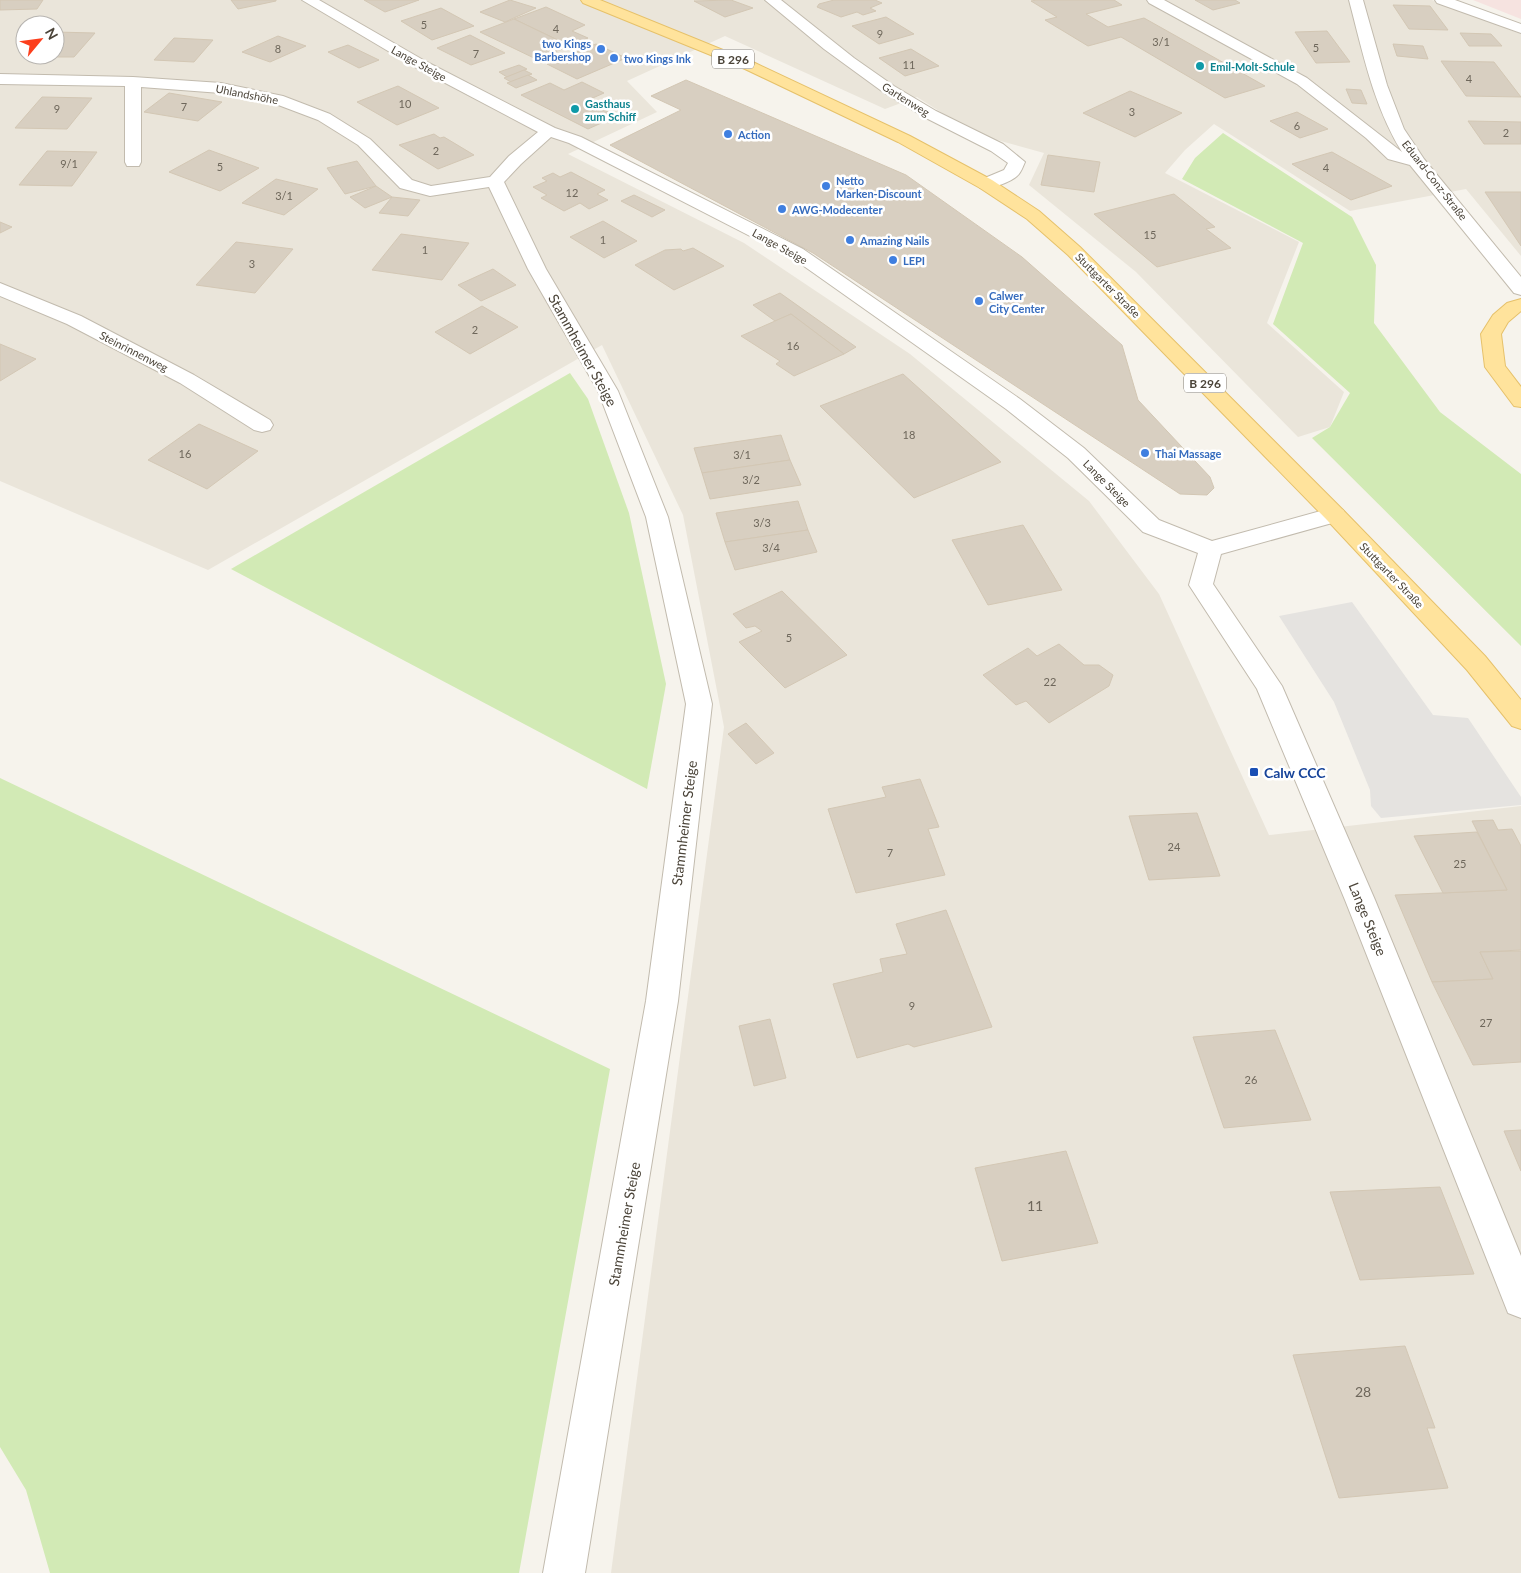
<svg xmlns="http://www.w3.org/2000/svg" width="1521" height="1573" viewBox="0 0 1521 1573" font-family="Lato,sans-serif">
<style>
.residential{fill:#eae5da;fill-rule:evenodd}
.medical{fill:#f6e3e0}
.green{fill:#d2eab5}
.parking{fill:#e5e3e0}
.building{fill:#d8cfc1;stroke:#d3c7b4}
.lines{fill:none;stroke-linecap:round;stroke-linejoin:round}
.minor-casing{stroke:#c2bbae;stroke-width:2}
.major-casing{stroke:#e6c16a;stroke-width:2}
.minor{fill:#fff;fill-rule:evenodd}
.major{fill:#ffe39c;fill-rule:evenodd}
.shop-dot{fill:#3f7fe0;stroke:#fff;stroke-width:2}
.culture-dot{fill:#0f9aa8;stroke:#fff;stroke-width:2}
.transit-dot{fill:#1a4fb4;stroke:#fff;stroke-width:2}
.labels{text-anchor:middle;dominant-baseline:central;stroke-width:5;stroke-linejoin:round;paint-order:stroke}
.number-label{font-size:11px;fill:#6e675b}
.far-shop-label{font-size:11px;font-weight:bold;fill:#366cbe;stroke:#fff;text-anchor:start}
.far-street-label{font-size:11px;fill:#4b4439;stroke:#fff}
.far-culture-label{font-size:11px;font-weight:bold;fill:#0d838f;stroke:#fff;text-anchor:start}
.shield{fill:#fff;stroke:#817c74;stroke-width:1}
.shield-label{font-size:12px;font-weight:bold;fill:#4b4439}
.street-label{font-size:14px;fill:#4b4439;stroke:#fff}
.transit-label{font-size:14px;font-weight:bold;fill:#164399;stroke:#fff;text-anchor:start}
.near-number-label{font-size:14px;fill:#6e675b}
</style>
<rect width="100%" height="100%" fill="#f6f3ec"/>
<!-- residential -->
<path class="residential" d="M 0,0 L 1432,0 L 1521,34 L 1521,256 L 1466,189 L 1350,211 L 1214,124 L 1185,150 L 1165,173 L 1299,242 L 1267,323 L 1344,392 L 1330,427 L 1298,437 L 1136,272 L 1029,185 L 1044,153 L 975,134 L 917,97 L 885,109 L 725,36 L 627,81 L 657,112 L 568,154 L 744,243 L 910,354 L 1089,501 L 1159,594 L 1269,835 L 1521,806 L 1521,1573 L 611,1573 L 724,727 L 683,515 L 602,345 L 208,570 L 0,481 ZM 25,25 L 55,25 L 55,55 L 25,55 Z"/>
<!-- medical -->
<path class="medical" d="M 1473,0 L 1521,0 L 1521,19 Z"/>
<!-- green -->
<g class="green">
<path d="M 1223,133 L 1352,217 L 1376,265 L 1374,323 L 1440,412 L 1521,474 L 1521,646 L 1312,438 L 1330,427 L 1350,393 L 1273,324 L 1303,243 L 1182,179 L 1195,158 Z"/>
<path d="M 570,373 L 588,399 L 629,513 L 666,684 L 647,789 L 231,569 Z"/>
<path d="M 0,778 L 610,1069 L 519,1573 L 50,1573 L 26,1490 L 0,1447 Z"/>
</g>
<!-- parking -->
<path class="parking" d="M 1352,602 L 1433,715 L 1468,718 L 1521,797 L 1521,805 L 1381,818 L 1371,806 L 1370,790 L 1334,702 L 1279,616 Z"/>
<!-- building -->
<g class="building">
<path d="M 0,0 L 43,0 L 37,9 L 0,10 Z"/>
<path d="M 231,0 L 276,0 L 276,1 L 238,9 Z"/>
<path d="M 364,0 L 419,0 L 385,12 Z"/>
<path d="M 510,0 L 536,8 L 505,22 L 480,12 Z"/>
<path d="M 731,0 L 753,8 L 725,17 L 694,1 Z"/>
<path d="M 834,0 L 875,0 L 882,3 L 870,8 L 876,11 L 863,15 L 857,12 L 841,17 L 817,7 L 819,4 Z"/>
<path d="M 1037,0 L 1114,0 L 1122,5 L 1086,14 L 1108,27 L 1144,18 L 1265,86 L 1225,98 L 1121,37 L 1088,46 L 1045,20 L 1057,17 L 1031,1 Z"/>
<path d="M 1195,0 L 1235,0 L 1240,3 L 1213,10 Z"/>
<path d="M 1393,5 L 1430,6 L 1448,30 L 1409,29 Z"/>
<path d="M 546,7 L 585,25 L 572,31 L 588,38 L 570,46 L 514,19 Z"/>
<path d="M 441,8 L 474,26 L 432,40 L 401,21 Z"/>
<path d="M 886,17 L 914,34 L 879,44 L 852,26 Z"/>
<path d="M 514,19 L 570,46 L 536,59 L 480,32 Z"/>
<path d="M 1327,31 L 1350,62 L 1316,63 L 1295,32 Z"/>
<path d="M 55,32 L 95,33 L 74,57 L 27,57 L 29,55 L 55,55 Z"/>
<path d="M 1460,33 L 1491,34 L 1502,46 L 1469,46 Z"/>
<path d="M 470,35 L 505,53 L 471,65 L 437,48 Z"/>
<path d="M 278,36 L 306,46 L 270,62 L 242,52 Z"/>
<path d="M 174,38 L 213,40 L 194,62 L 154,60 Z"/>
<path d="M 596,44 L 626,58 L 577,79 L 547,64 Z"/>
<path d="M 1393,44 L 1423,46 L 1428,59 L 1397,56 Z"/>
<path d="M 348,45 L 379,60 L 359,68 L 328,52 Z"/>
<path d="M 911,49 L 939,66 L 905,76 L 879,58 Z"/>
<path d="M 1441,61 L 1494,62 L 1521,97 L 1466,96 Z"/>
<path d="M 519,65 L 527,69 L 507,77 L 499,72 Z"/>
<path d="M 524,70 L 532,74 L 511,82 L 504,78 Z"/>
<path d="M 528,75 L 537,80 L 516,88 L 507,83 Z"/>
<path d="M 686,80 L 906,175 L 1022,257 L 1122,345 L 1138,400 L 1210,477 L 1214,488 L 1207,495 L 1180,494 L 813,253 L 610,145 L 681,110 L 651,96 Z"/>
<path d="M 582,82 L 604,93 L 586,101 L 617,116 L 588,129 L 521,95 L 550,83 L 564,90 Z"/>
<path d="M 398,86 L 439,108 L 397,125 L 357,102 Z"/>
<path d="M 1346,89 L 1361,90 L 1367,104 L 1352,103 Z"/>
<path d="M 1130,91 L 1182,113 L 1135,137 L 1083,113 Z"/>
<path d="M 169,93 L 222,102 L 198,121 L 144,112 Z"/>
<path d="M 42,97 L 92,98 L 67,129 L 15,128 Z"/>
<path d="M 1297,112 L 1328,129 L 1300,138 L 1270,121 Z"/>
<path d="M 1468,121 L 1521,122 L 1521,144 L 1484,144 Z"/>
<path d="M 434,134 L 440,138 L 444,137 L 474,155 L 438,169 L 399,145 Z"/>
<path d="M 209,150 L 259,168 L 220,191 L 169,172 Z"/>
<path d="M 47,151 L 97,152 L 72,186 L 19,185 Z"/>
<path d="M 1332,152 L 1392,186 L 1351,200 L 1292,164 Z"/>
<path d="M 1048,155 L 1100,162 L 1094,192 L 1041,185 Z"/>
<path d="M 357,161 L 376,186 L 345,194 L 327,168 Z"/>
<path d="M 571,172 L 605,190 L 597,194 L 608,200 L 589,209 L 580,203 L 564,211 L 541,198 L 547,195 L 533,187 L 547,181 L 542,178 L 553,173 L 560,177 Z"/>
<path d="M 276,179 L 318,189 L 284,215 L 242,203 Z"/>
<path d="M 376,186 L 392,197 L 365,208 L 350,197 Z"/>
<path d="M 1485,192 L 1521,192 L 1521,246 Z"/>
<path d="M 1174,194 L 1215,227 L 1206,229 L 1231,248 L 1157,267 L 1094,214 Z"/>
<path d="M 634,195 L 665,210 L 652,217 L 621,201 Z"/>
<path d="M 392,197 L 420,200 L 408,216 L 379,213 Z"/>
<path d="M 603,221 L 637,241 L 604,258 L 570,237 Z"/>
<path d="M 0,222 L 12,227 L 0,233 Z"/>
<path d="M 401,234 L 469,243 L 442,280 L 372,270 Z"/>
<path d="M 236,242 L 293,249 L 255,293 L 196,285 Z"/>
<path d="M 693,248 L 724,266 L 674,290 L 635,265 L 665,250 L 681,249 L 683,251 Z"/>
<path d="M 493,269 L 516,285 L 481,301 L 458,285 Z"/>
<path d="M 780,293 L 856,347 L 844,354 L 791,314 L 775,321 L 753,305 Z"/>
<path d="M 482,306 L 518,327 L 470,354 L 435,332 Z"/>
<path d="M 791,314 L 844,354 L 794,376 L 776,364 L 780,361 L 741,336 Z"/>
<path d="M 0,344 L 36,359 L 0,381 Z"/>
<path d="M 903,374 L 1001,462 L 914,498 L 820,406 Z"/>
<path d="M 199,424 L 258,451 L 207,489 L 148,460 Z"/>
<path d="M 781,435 L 790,460 L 702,473 L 694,448 Z"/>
<path d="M 790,460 L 801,485 L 710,499 L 702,473 Z"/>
<path d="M 798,501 L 808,530 L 725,542 L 716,513 Z"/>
<path d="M 1023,525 L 1062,590 L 988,605 L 952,540 Z"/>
<path d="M 808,530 L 817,552 L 735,570 L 725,542 Z"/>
<path d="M 782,591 L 847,655 L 785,688 L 739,642 L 762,631 L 755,626 L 746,628 L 733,614 Z"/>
<path d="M 1059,644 L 1084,665 L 1099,665 L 1113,675 L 1109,686 L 1049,723 L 1026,701 L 1016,705 L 983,675 L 1028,648 L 1037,656 Z"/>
<path d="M 746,723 L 774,753 L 756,764 L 728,734 Z"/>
<path d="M 920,779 L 939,827 L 928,829 L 945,875 L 856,893 L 828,809 L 886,797 L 882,787 Z"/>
<path d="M 1197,813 L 1220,876 L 1149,880 L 1129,816 Z"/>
<path d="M 1493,820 L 1498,830 L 1512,829 L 1521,846 L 1521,950 L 1480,952 L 1493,979 L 1432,982 L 1395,895 L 1507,890 L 1472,821 Z"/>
<path d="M 1477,832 L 1507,890 L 1443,893 L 1414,836 Z"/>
<path d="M 946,910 L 992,1027 L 914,1047 L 908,1044 L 857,1058 L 833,984 L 883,972 L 880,959 L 907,954 L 896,924 Z"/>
<path d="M 1521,951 L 1521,1062 L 1473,1065 L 1432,982 L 1493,979 L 1480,952 Z"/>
<path d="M 770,1019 L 786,1078 L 754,1086 L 739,1026 Z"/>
<path d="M 1275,1030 L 1311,1120 L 1224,1128 L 1193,1037 Z"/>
<path d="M 1521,1130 L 1521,1171 L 1504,1131 Z"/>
<path d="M 1066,1151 L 1098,1243 L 1002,1261 L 975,1168 Z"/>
<path d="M 1440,1187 L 1474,1274 L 1360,1280 L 1330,1192 Z"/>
<path d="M 1405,1346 L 1435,1428 L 1427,1428 L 1448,1488 L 1339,1498 L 1293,1355 Z"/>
</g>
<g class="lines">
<!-- minor casing -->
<g class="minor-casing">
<g id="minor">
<path d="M 302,0 L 319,0 L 425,61 L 555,128 L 581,137 L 803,249 L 1020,399 L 1084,448 L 1159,520 L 1212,541 L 1335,507 L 1343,510 L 1346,515 L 1343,520 L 1221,554 L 1213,584 L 1282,686 L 1375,900 L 1521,1256 L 1521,1318 L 1508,1313 L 1345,900 L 1257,689 L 1189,585 L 1198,553 L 1143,532 L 1068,458 L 1006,409 L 791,257 L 569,143 L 551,137 L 521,164 L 504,182 L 546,269 L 618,391 L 668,517 L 712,704 L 678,1001 L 585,1573 L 543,1573 L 646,1001 L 686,704 L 646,517 L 598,391 L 528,269 L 489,187 L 430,196 L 400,188 L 358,145 L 318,120 L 273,103 L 221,93 L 141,87 L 141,162 L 139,166 L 127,166 L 125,162 L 125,86 L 0,84 L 0,74 L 133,77 L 221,83 L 283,96 L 330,114 L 370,139 L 412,180 L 431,186 L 490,177 L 509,156 L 538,132 L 415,67 Z"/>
<path d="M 765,0 L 781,0 L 854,58 L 894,86 L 936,111 L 1003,144 L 1025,162 C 1023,166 1021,173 1017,176 C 1011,182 989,190 980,188 L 977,184 L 980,180 L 1004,170 L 1008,163 L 991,151 L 924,117 L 883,92 L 824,49 Z"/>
<path d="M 1147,0 L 1164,0 L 1307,78 L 1402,152 C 1373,105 1363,53 1349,0 L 1363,0 L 1387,85 L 1404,129 L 1424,159 L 1521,277 L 1521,295 L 1514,293 L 1410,165 L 1388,159 L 1366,138 L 1297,84 L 1149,3 Z"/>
<path d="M 1435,0 L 1455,0 L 1521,24 L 1521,33 L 1437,3 Z"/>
<path d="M 0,283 L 81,316 L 194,375 L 270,420 L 273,425 L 270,430 L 262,432 L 254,430 L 180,383 L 67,324 L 0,296 Z"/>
</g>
</g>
<!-- major casing -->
<g class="major-casing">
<g id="major">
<path d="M 581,0 L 600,0 L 755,63 L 910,136 L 992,180 L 1039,211 L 1080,247 L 1343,510 L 1485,656 L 1521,700 L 1521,729 L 1512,726 L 1467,670 L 1327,520 L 1068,255 L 1027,219 L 980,188 L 898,142 L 745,69 L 583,3 Z"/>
<path d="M 1521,299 L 1521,311 L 1508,322 L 1501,334 L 1505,366 L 1521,387 L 1521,407 L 1514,406 L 1485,367 L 1481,334 L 1493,315 L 1507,303 Z"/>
</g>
</g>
<!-- minor -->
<use href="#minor" class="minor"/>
<!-- major -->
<use href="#major" class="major"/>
</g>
<!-- markers -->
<g class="shop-dot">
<circle cx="601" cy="49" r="5"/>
<circle cx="614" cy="58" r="5"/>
<circle cx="728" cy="134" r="5"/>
<circle cx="826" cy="186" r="5"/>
<circle cx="782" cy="209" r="5"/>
<circle cx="850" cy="240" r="5"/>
<circle cx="893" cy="260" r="5"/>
<circle cx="979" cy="301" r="5"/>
<circle cx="1145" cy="453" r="5"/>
</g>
<g class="culture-dot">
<circle cx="1200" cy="66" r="5"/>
<circle cx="575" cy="109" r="5"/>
</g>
<rect class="transit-dot" x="1249" y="767" width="10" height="10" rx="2.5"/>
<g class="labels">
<!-- number labels -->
<g class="number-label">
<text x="424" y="24">5</text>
<text x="556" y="28">4</text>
<text x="880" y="33">9</text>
<text x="1161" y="41">3/1</text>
<text x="1316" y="47">5</text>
<text x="278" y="48">8</text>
<text x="476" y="53">7</text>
<text x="909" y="64">11</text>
<text x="1469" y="78">4</text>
<text x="405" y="103">10</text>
<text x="184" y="106">7</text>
<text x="57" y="108">9</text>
<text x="1132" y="111">3</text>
<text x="1297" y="125">6</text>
<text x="1506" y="132">2</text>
<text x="436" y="150">2</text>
<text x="69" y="163">9/1</text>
<text x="220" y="166">5</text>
<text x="1326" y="167">4</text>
<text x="572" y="192">12</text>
<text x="284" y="195">3/1</text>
<text x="1150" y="234">15</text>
<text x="603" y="239">1</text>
<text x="425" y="249">1</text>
<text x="252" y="263">3</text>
<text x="475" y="329">2</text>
<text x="793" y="345">16</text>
<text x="909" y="434">18</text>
<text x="185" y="453">16</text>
<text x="742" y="454">3/1</text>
<text x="751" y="479">3/2</text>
<text x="762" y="522">3/3</text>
<text x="771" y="547">3/4</text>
<text x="789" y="637">5</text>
<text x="1050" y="681">22</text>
<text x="1174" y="846">24</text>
<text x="890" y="852">7</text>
<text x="1460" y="863">25</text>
<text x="912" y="1005">9</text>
<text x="1486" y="1022">27</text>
<text x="1251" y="1079">26</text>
</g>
<!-- far-shop labels -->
<g class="far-shop-label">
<text x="591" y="43" text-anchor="end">two Kings<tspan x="591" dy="13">Barbershop</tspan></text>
<text x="624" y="58">two Kings Ink</text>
<text x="738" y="134">Action</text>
<text x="836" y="180">Netto<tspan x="836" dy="13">Marken-Discount</tspan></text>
<text x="792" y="209">AWG-Modecenter</text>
<text x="860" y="240">Amazing Nails</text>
<text x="903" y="260">LEPI</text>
<text x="989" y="295">Calwer<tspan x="989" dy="13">City Center</tspan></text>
<text x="1155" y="453">Thai Massage</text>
</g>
<!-- far-street labels -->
<g class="far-street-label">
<text transform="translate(419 63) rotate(29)">Lange Steige</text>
<text transform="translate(247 94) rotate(11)">Uhlandshöhe</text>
<text transform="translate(906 99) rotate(32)">Gartenweg</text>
<text transform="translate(1435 180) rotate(52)">Eduard-Conz-Straße</text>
<text transform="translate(780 246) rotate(29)">Lange Steige</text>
<text transform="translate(1108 285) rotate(45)">Stuttgarter Straße</text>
<text transform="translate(134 351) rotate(27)">Steinrinnenweg</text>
<text transform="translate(1107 483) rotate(45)">Lange Steige</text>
<text transform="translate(1392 575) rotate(46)">Stuttgarter Straße</text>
</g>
<!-- far-culture labels -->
<g class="far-culture-label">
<text x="1210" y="66">Emil-Molt-Schule</text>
<text x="585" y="103">Gasthaus<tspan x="585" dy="13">zum Schiff</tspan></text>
</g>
<!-- shield labels -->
<g class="shield">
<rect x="712" y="49.5" width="42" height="19" rx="4"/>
<rect x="1184" y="373.5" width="42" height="19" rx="4"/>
</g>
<g class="shield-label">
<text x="733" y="59">B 296</text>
<text x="1205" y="383">B 296</text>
</g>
<!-- street labels -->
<g class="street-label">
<text transform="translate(583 350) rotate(61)">Stammheimer Steige</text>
<text transform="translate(684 823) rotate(-83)">Stammheimer Steige</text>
<text transform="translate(1368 919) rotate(68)">Lange Steige</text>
<text transform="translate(624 1224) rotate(-80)">Stammheimer Steige</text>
</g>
<!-- transit labels -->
<g class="transit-label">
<text x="1264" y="772">Calw CCC</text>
</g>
<!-- near-number labels -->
<g class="near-number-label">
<text x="1035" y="1205">11</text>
<text x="1363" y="1391">28</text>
</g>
</g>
<!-- north arrow -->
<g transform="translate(40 40) rotate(61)"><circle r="24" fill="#ffffff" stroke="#b7b4b0"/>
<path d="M0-4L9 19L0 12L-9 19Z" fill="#fc3f1d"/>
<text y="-8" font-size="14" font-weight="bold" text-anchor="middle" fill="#4b4439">N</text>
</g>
</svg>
